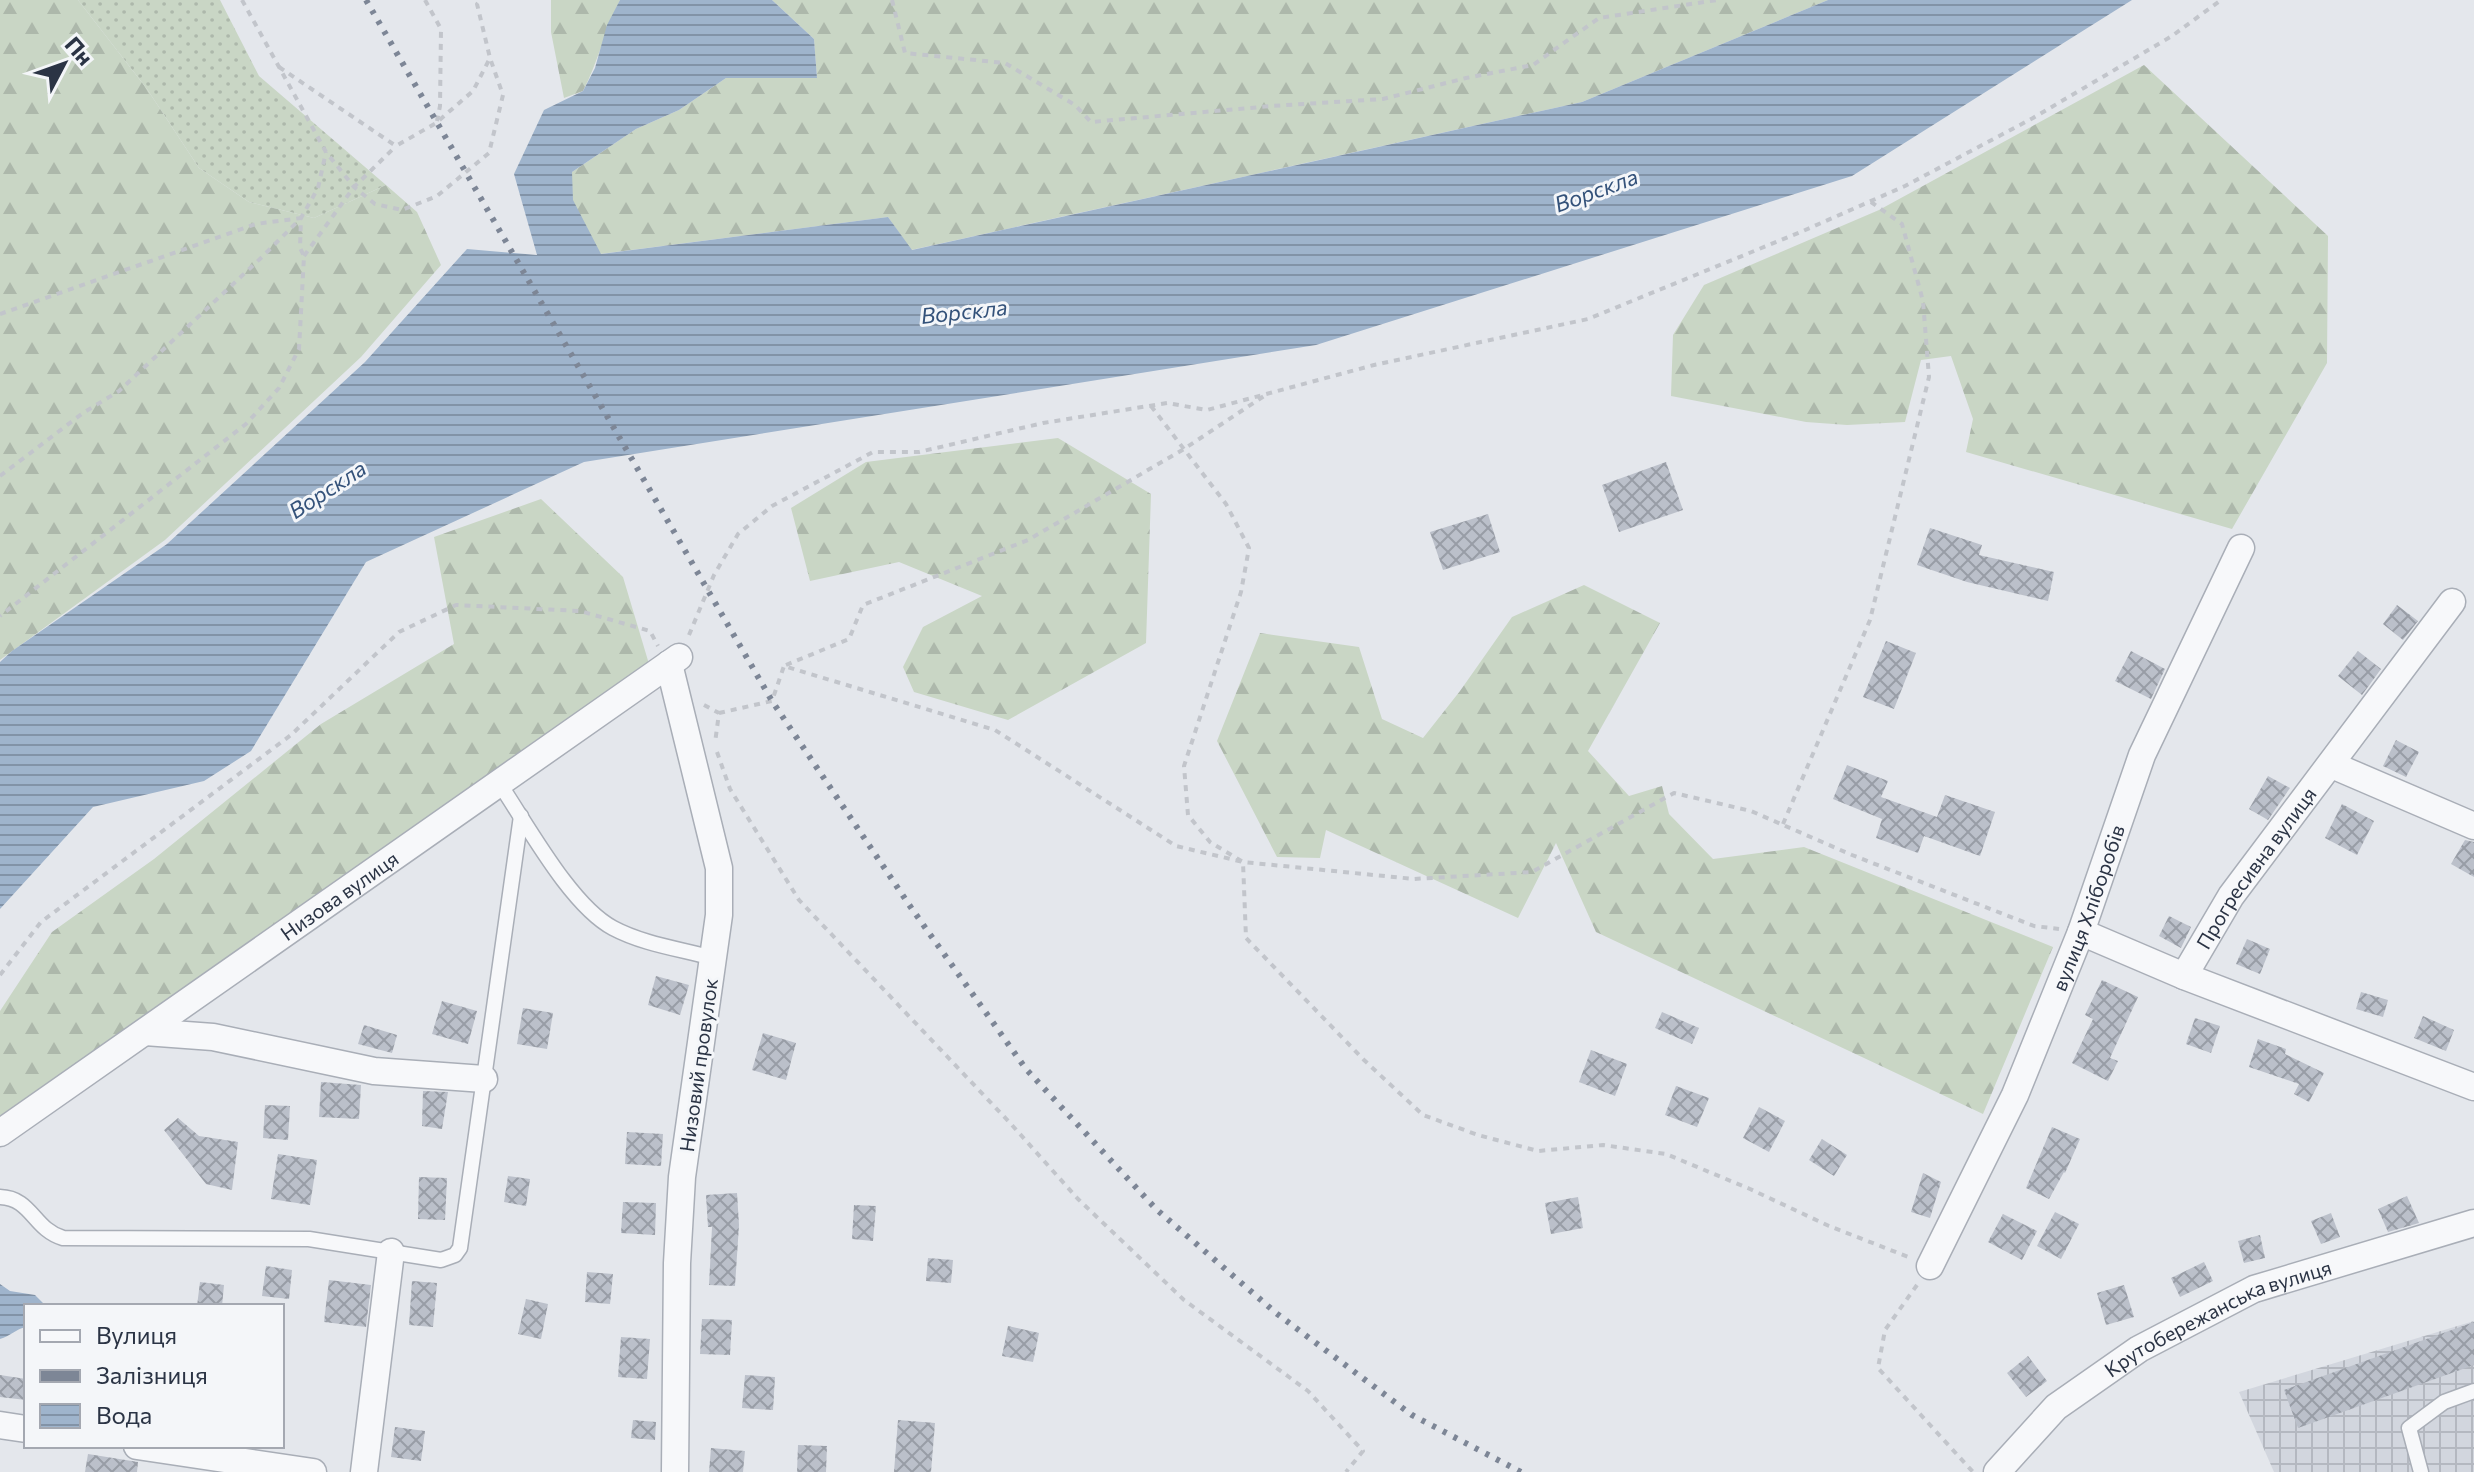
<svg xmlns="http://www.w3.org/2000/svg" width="2474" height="1472" viewBox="0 0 2474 1472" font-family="Commissioner,sans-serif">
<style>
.industrial{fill:url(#industrial-grid)}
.grass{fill:url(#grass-dots)}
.forest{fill:url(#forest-firs)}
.water{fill:url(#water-rules)}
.building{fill:url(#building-cross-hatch)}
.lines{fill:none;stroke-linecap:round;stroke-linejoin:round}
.service-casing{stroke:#a9aeb7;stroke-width:17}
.minor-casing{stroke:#a9aeb7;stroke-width:29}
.path{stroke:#c2c5cb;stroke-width:4;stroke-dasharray:6 6;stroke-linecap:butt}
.service{stroke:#f7f8fa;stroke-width:14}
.minor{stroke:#f7f8fa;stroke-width:26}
.rail{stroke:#7d8696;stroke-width:6;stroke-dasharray:4 8;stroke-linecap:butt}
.labels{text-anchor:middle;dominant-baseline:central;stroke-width:6;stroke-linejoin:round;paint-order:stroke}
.street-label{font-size:20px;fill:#2b3445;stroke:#f4f6f9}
.water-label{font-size:22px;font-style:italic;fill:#34527a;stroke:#f4f6f9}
</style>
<defs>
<pattern id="industrial-grid" width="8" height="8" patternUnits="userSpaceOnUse" patternTransform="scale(2)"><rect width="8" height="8" fill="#d2d6de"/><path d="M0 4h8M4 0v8" fill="none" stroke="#b4b8c0"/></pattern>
<pattern id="grass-dots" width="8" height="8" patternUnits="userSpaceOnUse" patternTransform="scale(2)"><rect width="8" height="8" fill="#c9d6c5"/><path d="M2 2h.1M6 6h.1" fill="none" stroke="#adb8ab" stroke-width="1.8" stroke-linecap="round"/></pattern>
<pattern id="forest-firs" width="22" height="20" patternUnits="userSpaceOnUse" patternTransform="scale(2)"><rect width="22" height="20" fill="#c9d6c5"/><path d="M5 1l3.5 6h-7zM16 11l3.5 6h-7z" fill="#adb8ab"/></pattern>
<pattern id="water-rules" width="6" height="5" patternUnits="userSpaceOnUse" patternTransform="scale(2)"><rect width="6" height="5" fill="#9fb4cc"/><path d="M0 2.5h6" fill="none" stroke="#8293a7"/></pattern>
<pattern id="building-cross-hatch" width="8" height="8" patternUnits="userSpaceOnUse" patternTransform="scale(2)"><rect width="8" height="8" fill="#bbc0ca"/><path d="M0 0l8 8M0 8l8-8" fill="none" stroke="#989da6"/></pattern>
</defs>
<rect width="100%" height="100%" fill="#e4e7ec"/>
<!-- industrial -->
<path class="industrial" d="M 2474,1321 L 2474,1472 L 2274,1472 L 2239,1392 Z"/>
<!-- grass -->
<path class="grass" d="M 78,0 L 220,0 L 259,76 L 386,185 L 314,218 L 249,202 L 199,168 L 147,89 Z"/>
<!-- forest -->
<g class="forest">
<path d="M 0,0 L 78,0 L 147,89 L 199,168 L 249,202 L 314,218 L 386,185 L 417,212 L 441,265 L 361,357 L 165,540 L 0,660 Z"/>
<path d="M 551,0 L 620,0 C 605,30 598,62 583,91 L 564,98 L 551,32 Z"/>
<path d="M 772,0 L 1828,0 L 1582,102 L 911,250 L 888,217 L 600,254 L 572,200 L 572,172 L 636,129 L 679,110 L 726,78 L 817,78 L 814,39 Z"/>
<path d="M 2144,65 L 2328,236 L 2327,363 L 2232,529 L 1966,452 L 1973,419 L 1951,356 L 1921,360 L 1905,422 L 1847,425 L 1806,422 L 1671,396 L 1673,335 L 1704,285 L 1879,210 Z"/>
<path d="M 1058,438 L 1151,494 L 1146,643 L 1008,720 L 914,692 L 903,667 L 923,627 L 982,596 L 899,562 L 810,581 L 791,508 L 866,462 Z"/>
<path d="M 541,499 L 623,577 L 649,664 L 0,1116 L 0,1011 L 52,932 L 154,859 L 321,724 L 454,644 L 434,537 Z"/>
<path d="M 1584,585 L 1660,623 L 1588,751 L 1629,796 L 1662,786 L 1669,814 L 1713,859 L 1804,847 L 2053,947 L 1983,1114 L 1596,932 L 1556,843 L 1518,918 L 1326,830 L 1320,858 L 1277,857 L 1217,741 L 1260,633 L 1359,647 L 1382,719 L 1423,738 L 1460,691 L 1512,617 Z"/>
</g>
<!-- water -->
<g class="water">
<path d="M 620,0 L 772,0 L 814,39 L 817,78 L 726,78 L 679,110 L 636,129 L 572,172 L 573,200 L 601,254 L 888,217 L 912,250 L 1582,102 L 1828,0 L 2132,0 L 1852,176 L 1316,345 L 584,462 L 366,562 L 251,751 L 204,781 L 93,807 L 0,909 L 0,662 L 12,651 L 167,544 L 365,362 L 467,249 L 537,255 L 514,174 L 544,110 L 583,91 L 595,68 L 607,25 Z"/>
<path d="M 0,1284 L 10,1291 L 35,1295 L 46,1306 L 26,1306 L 26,1327 C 16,1329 10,1336 0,1339 Z"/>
</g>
<!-- building -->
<g class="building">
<path d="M 1666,462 L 1683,510 L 1619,532 L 1602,485 Z"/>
<path d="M 1488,514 L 1500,552 L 1443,570 L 1430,532 Z"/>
<path d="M 1930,528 L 1982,545 L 1979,555 L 2054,572 L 2048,601 L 1967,582 L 1917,565 Z"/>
<path d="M 2397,605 L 2418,621 L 2403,640 L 2383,624 Z"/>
<path d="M 1886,641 L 1916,653 L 1894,709 L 1863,697 Z"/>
<path d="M 2131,651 L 2165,669 L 2151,699 L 2115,681 Z"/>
<path d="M 2358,651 L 2381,669 L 2362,695 L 2338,676 Z"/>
<path d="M 2396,740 L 2419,752 L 2406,777 L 2383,766 Z"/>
<path d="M 1847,765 L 1888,781 L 1881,797 L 1937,817 L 1945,795 L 1995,812 L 1980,856 L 1924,836 L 1918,853 L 1876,838 L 1882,819 L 1833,799 Z"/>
<path d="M 2268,776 L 2290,788 L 2268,820 L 2249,809 Z"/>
<path d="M 2342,804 L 2374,821 L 2357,855 L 2325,838 Z"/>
<path d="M 2465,840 L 2474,842 L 2474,877 L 2451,864 Z"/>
<path d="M 2169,916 L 2191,927 L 2181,948 L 2159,936 Z"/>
<path d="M 2247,939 L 2270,949 L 2260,974 L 2236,964 Z"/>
<path d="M 656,976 L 689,985 L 680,1015 L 648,1005 Z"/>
<path d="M 2102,980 L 2138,997 L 2110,1058 L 2118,1061 L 2108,1081 L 2072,1063 L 2093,1019 L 2085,1015 Z"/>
<path d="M 2361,992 L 2388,1000 L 2383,1017 L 2356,1009 Z"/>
<path d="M 442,1001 L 477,1011 L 468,1044 L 432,1034 Z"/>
<path d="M 523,1008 L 553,1013 L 547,1049 L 517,1044 Z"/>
<path d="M 1662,1012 L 1699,1028 L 1692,1044 L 1655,1028 Z"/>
<path d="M 2423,1016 L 2454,1030 L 2446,1051 L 2414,1038 Z"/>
<path d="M 2195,1018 L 2220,1026 L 2211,1053 L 2186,1044 Z"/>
<path d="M 364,1025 L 397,1035 L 392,1053 L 358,1044 Z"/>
<path d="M 763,1033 L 796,1043 L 786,1080 L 752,1070 Z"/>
<path d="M 2258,1039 L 2286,1049 L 2285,1054 L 2324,1073 L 2309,1102 L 2294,1094 L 2299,1084 L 2249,1067 Z"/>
<path d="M 1591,1050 L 1627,1064 L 1615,1096 L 1579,1082 Z"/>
<path d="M 321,1082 L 361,1085 L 359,1119 L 319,1117 Z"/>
<path d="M 1676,1086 L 1709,1098 L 1697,1127 L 1665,1115 Z"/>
<path d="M 423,1091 L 448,1092 L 442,1129 L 422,1126 Z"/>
<path d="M 265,1105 L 290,1106 L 288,1140 L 263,1138 Z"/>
<path d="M 1759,1107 L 1785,1121 L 1769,1152 L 1743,1138 Z"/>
<path d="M 178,1118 L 199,1136 L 238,1142 L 232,1190 L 206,1184 L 164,1130 Z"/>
<path d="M 2052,1127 L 2080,1139 L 2065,1173 L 2064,1172 L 2049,1199 L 2026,1188 Z"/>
<path d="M 627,1132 L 663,1134 L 661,1166 L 625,1164 Z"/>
<path d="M 1822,1139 L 1847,1155 L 1834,1176 L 1809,1160 Z"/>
<path d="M 278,1154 L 317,1160 L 310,1205 L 271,1199 Z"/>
<path d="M 1923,1173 L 1941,1182 L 1930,1218 L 1911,1212 Z"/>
<path d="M 508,1176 L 530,1179 L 526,1206 L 504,1202 Z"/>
<path d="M 419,1177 L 447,1178 L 445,1220 L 418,1219 Z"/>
<path d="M 737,1193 L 739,1225 L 735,1286 L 709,1285 L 712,1227 L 708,1227 L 706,1195 Z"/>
<path d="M 2407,1196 L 2419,1223 L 2388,1232 L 2378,1209 Z"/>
<path d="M 1578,1197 L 1583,1228 L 1551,1234 L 1545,1203 Z"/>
<path d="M 623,1202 L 656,1203 L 655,1235 L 621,1233 Z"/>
<path d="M 854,1205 L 876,1206 L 873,1241 L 852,1239 Z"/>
<path d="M 2055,1212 L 2079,1224 L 2061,1259 L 2037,1246 Z"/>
<path d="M 2331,1213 L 2340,1237 L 2321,1244 L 2311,1221 Z"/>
<path d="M 2003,1214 L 2037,1231 L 2022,1260 L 1988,1242 Z"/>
<path d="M 2260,1235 L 2265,1258 L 2244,1263 L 2238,1241 Z"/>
<path d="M 928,1258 L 953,1260 L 951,1283 L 926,1281 Z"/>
<path d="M 2204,1262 L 2213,1281 L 2180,1297 L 2171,1278 Z"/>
<path d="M 266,1266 L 292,1270 L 289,1299 L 262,1296 Z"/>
<path d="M 587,1272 L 613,1274 L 610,1304 L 585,1302 Z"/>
<path d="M 329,1280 L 371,1285 L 366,1327 L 324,1322 Z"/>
<path d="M 412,1281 L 437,1283 L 433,1327 L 409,1325 Z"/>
<path d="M 200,1282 L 224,1285 L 222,1306 L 197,1306 Z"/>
<path d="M 2124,1285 L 2134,1317 L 2106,1325 L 2097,1293 Z"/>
<path d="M 526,1299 L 548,1304 L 541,1339 L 518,1334 Z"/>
<path d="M 702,1319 L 732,1320 L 730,1355 L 700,1354 Z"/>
<path d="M 2474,1322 L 2474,1365 L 2298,1428 L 2284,1390 Z"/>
<path d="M 1008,1326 L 1039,1333 L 1033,1362 L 1002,1356 Z"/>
<path d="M 621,1337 L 650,1339 L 647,1379 L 618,1377 Z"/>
<path d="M 2028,1356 L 2047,1381 L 2026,1397 L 2007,1373 Z"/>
<path d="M 0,1375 L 26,1379 L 26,1400 L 0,1397 Z"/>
<path d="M 745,1375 L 775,1377 L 773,1410 L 742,1408 Z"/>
<path d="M 633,1420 L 656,1422 L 655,1440 L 631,1438 Z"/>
<path d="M 898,1420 L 935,1423 L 931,1472 L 894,1472 Z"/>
<path d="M 395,1427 L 425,1431 L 421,1461 L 391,1457 Z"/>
<path d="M 798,1445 L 827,1446 L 826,1472 L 797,1472 Z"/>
<path d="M 711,1448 L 745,1451 L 743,1472 L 709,1472 Z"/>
<path d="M 88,1454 L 138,1462 L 137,1472 L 85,1472 Z"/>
</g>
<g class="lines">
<!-- service casing -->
<g class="service-casing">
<g id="service">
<path d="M 499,783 C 527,824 570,905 613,928 C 643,944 680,949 713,958"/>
<path d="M 0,1197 C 32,1198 33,1229 63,1238 L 309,1239 L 441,1260 L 455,1255 L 460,1248 L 521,816"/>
<path d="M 2421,1472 L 2409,1428 L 2444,1402 L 2474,1391"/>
</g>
</g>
<!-- minor casing -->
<g class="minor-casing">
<g id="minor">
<path d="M 669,664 L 719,868 L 719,915 L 682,1177 L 677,1263 L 675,1472"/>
<path d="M 2332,765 L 2474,826"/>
<path d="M 2081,932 L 2184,976 L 2474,1087"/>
<path id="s1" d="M 2184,976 L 2231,896 L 2452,602"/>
<path d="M 145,1032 L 213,1037 L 374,1071 L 484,1079"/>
<path id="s2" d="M 0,1133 L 679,657"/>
<path id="s3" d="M 1930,1266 L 2015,1095 L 2081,932 L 2142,755 L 2241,548"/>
<path d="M 0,1425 L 26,1429"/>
<path d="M 137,1446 L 313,1472"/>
<path d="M 364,1472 L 391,1252"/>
<path id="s4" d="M 1997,1472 L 2056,1407 L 2139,1349 L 2254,1289 L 2474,1223"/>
</g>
</g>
<!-- path -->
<g class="path">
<path d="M 242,0 L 326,152 L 354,187 L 375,204 L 402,210 L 437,196 L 489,153 L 503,95 L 490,58 L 477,4 L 482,0"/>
<path d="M 425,0 L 441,29 L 440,106 L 437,121"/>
<path d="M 892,0 L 905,53 L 1005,63 L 1075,105 L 1091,122 L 1272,106 L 1383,99 L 1466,78 L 1533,65 L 1599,18 L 1717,0"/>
<path d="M 279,67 L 396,146 L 436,123 L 473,91 L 490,58"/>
<path d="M 304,256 L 354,187 L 396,146"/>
<path d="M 0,314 L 256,224 L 301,218 L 300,248 L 304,256 L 299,349 L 279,388 L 246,424 L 0,616"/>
<path d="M 1151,406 L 1226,504 L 1249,548 L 1241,592 L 1184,766 L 1188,815 L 1210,842 L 1243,862 L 1414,879 L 1532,872 L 1674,793 L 1751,811 L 1852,855 L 2034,926 L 2059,929"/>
<path d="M 0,476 L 83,413 L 119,391 L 262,257 L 301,218 L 318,188 L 326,152"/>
<path d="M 689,635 L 714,575 L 738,534 L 772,506 L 873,452 L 919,452 L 1043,423 L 1167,403 L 1207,410 L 1374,365 L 1588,319 L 1803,231 L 1905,186 L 2033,118 L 2172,36 L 2221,0"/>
<path d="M 786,665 L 849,639 L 863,605 L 1028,540 L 1184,449 L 1264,396"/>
<path d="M 704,705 L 719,713 L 715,743"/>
<path d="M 719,713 L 772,701 L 784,666 L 995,730 L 1176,846 L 1243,862 L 1246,938 L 1364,1060 L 1423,1115 L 1478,1135 L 1538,1151 L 1603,1145 L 1666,1154 L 1750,1189 L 1829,1226 L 1911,1258"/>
<path d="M 717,752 L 730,789 L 799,900 L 1011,1124 L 1078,1199 L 1184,1300 L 1308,1391 L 1363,1451 L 1346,1472"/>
<path d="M 1783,824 L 1870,620 L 1929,377 L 1923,301 L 1902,224 L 1871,202"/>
<path d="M 0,975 L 41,922 L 291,735 L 399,632 L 456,605 L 580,611 L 650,631 L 658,646"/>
<path d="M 1917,1285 L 1885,1330 L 1878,1368 L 1973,1472"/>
</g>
<!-- service -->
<use href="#service" class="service"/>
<!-- minor -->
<use href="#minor" class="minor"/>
<!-- rail -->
<path class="rail" d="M 366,0 L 772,701 L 912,909 L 1026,1069 L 1156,1209 L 1276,1313 L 1412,1415 L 1521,1472"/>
</g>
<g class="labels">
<!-- street labels -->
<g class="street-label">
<text stroke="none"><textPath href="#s1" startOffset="130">Прогресивна вулиця</textPath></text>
<text stroke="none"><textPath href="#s2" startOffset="414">Низова вулиця</textPath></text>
<text stroke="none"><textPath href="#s3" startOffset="392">вулиця Хліборобів</textPath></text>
<text transform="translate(698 1065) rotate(-82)">Низовий провулок</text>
<text stroke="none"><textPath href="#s4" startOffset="274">Крутобережанська вулиця</textPath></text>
</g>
<!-- water labels -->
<g class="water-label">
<text transform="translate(1596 190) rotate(-20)">Ворскла</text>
<text transform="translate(964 311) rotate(-6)">Ворскла</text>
<text transform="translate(327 489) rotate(-33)">Ворскла</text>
</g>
</g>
<!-- legend -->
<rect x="24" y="1304" width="260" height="144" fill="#f4f6f9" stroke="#a4a8b1" stroke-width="2"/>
<rect x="40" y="1330" width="40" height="12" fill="#f7f8fa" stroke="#a4a8b1" stroke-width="2"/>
<text x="96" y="1344" font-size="24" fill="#2b3445">Вулиця</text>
<rect x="40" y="1370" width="40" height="12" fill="#7d8696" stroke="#a4a8b1" stroke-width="2"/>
<text x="96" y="1384" font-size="24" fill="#2b3445">Залізниця</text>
<rect x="40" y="1404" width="40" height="24" fill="url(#water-rules)" stroke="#a4a8b1" stroke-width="2"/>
<text x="96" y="1424" font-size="24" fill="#2b3445">Вода</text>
<!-- north arrow -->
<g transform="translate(64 64) rotate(49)" stroke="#f4f6f9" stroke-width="6" paint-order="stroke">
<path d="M0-6L14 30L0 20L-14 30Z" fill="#2b3445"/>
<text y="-12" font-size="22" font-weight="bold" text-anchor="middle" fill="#2b3445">Пн</text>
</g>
</svg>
